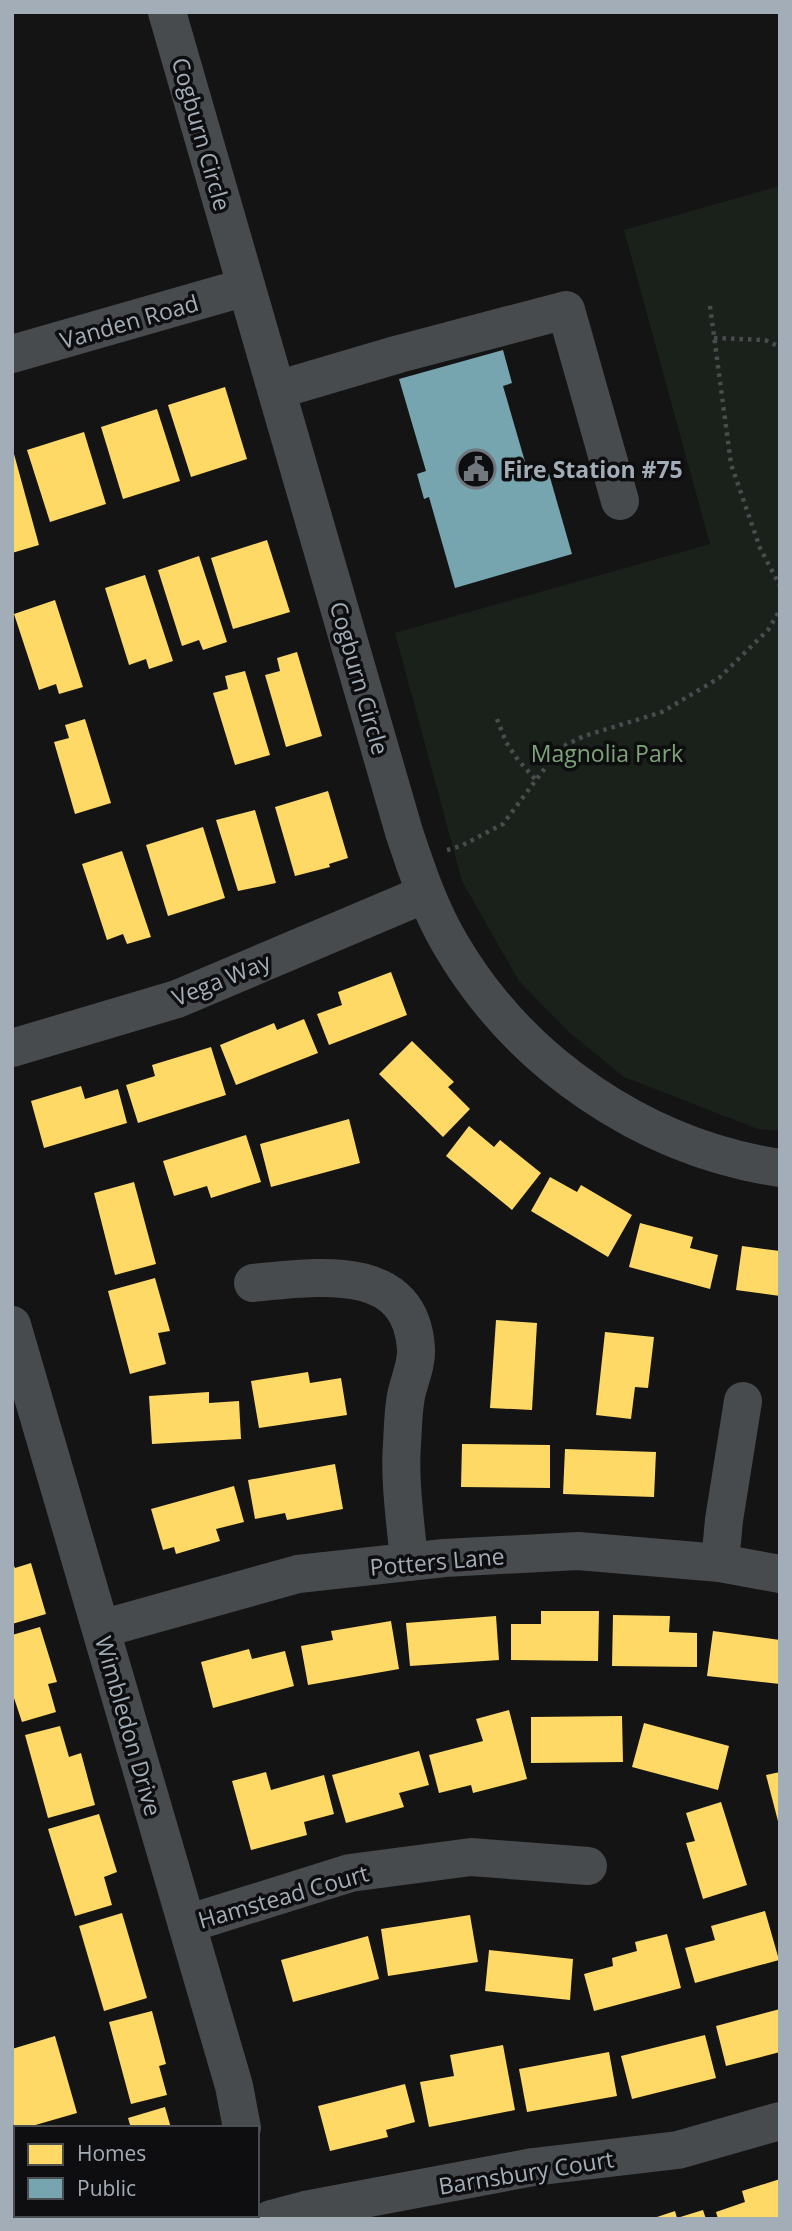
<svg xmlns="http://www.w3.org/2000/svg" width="792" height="2231" viewBox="0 0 792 2231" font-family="'Open Sans',sans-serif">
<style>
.green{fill:#1a211a}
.homes{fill:#ffd966}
.public{fill:#76a5af}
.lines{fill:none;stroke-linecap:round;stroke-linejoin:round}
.path{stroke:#494b4f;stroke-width:4.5;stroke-dasharray:3.5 5;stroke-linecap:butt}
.minor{stroke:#484b4d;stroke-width:38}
.labels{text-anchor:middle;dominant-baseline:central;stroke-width:7;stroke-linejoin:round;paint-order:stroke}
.street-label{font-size:23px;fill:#a3adb7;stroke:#0e0e10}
.poi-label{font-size:23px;font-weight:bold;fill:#a3adb7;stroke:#0e0e10;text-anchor:start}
.park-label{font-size:23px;fill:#7da478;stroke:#0e0e10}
</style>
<rect width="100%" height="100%" fill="#141414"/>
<!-- green -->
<path class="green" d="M 780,186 L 780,1131 L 758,1129 L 624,1077 L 569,1032 L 519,981 L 462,881 L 395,633 L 710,544 L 624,230 Z"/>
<!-- homes -->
<g class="homes">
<path d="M 225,387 L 247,459 L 191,477 L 168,405 Z"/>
<path d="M 157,409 L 180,481 L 123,499 L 101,427 Z"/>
<path d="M 84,432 L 106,504 L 50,522 L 27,450 Z"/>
<path d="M 12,454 L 14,454 L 39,545 L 12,553 Z"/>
<path d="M 267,540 L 290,612 L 233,629 L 211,558 Z"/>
<path d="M 199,556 L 227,642 L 203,650 L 199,640 L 182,646 L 158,570 Z"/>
<path d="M 145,575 L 173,661 L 149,669 L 146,659 L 129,665 L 105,588 Z"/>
<path d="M 55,600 L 83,687 L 59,694 L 56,684 L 39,690 L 14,614 Z"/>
<path d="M 297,652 L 322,736 L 286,747 L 265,675 L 280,671 L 277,658 Z"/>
<path d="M 245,671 L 270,755 L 235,765 L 213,693 L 228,689 L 225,676 Z"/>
<path d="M 85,719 L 111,803 L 75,814 L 54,742 L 69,738 L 65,725 Z"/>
<path d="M 328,791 L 348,858 L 329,864 L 330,867 L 295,876 L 275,807 Z"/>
<path d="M 255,810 L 276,883 L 238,891 L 216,820 Z"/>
<path d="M 203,827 L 225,898 L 168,916 L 146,845 Z"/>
<path d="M 122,851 L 151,937 L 127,944 L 123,934 L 107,940 L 82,864 Z"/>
<path d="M 391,972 L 407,1015 L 329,1045 L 317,1014 L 342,1005 L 338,992 Z"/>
<path d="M 304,1019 L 318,1053 L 236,1085 L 220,1045 L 274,1023 L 277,1030 Z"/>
<path d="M 412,1041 L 454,1082 L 448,1087 L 470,1109 L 443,1137 L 379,1074 Z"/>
<path d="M 211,1047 L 226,1095 L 138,1123 L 126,1085 L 155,1076 L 152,1065 Z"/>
<path d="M 81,1086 L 85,1099 L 118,1089 L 127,1123 L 44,1148 L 31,1101 Z"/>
<path d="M 349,1119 L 360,1163 L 271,1187 L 260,1144 Z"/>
<path d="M 469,1126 L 494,1147 L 500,1140 L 541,1173 L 512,1210 L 446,1156 Z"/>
<path d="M 246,1135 L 261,1182 L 211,1198 L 207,1186 L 174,1196 L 163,1161 Z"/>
<path d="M 550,1177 L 577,1192 L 581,1185 L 632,1215 L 608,1257 L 531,1211 Z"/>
<path d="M 134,1182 L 156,1264 L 115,1275 L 94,1193 Z"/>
<path d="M 640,1223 L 693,1237 L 690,1248 L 718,1255 L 710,1289 L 629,1267 Z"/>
<path d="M 742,1246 L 780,1251 L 780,1296 L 736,1290 Z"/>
<path d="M 155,1278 L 170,1331 L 158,1333 L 166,1364 L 130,1374 L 108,1291 Z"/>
<path d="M 496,1320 L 537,1323 L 532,1410 L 490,1408 Z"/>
<path d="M 605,1332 L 654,1337 L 648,1388 L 635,1387 L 631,1419 L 596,1415 Z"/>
<path d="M 308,1372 L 310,1383 L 341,1378 L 347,1415 L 259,1428 L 251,1381 Z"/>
<path d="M 209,1392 L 209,1403 L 239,1401 L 241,1439 L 152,1444 L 149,1396 Z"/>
<path d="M 462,1444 L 550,1445 L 550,1488 L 461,1487 Z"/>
<path d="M 565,1449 L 656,1452 L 654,1497 L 563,1494 Z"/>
<path d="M 335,1464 L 343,1509 L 287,1520 L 285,1513 L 255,1519 L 248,1480 Z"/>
<path d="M 234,1486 L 244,1522 L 216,1529 L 220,1541 L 176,1554 L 174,1547 L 163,1550 L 151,1509 Z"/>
<path d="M 12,1561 L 15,1568 L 31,1563 L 46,1614 L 12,1624 Z"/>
<path d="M 541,1611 L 599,1611 L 598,1661 L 511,1660 L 511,1624 L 541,1624 Z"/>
<path d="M 613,1615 L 670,1616 L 669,1632 L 697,1633 L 697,1667 L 612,1666 Z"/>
<path d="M 496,1616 L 499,1660 L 410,1666 L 406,1623 Z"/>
<path d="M 391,1621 L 399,1669 L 308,1685 L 301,1646 L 333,1640 L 331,1631 Z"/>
<path d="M 40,1627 L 57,1682 L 48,1684 L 56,1712 L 22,1722 L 12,1692 L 12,1635 Z"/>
<path d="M 713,1631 L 780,1640 L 780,1684 L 707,1676 Z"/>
<path d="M 249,1649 L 252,1659 L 285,1651 L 294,1686 L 213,1708 L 201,1662 Z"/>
<path d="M 509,1710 L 527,1779 L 473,1793 L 471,1785 L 439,1793 L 429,1755 L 483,1741 L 476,1719 Z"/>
<path d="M 622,1716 L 623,1762 L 531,1763 L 531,1717 Z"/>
<path d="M 644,1723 L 729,1746 L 718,1790 L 632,1767 Z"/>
<path d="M 60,1726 L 69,1757 L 81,1753 L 95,1805 L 48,1818 L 25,1735 Z"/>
<path d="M 419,1751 L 429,1785 L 399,1793 L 404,1807 L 346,1823 L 332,1775 Z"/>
<path d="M 266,1772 L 271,1790 L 324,1775 L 334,1814 L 304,1822 L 307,1835 L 251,1850 L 232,1781 Z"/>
<path d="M 780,1772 L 780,1825 L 779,1825 L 766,1775 Z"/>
<path d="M 721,1802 L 747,1885 L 703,1899 L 686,1843 L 695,1841 L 686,1813 Z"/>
<path d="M 99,1814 L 117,1872 L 104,1877 L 112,1905 L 75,1916 L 48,1829 Z"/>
<path d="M 765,1911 L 779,1960 L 695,1983 L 685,1948 L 715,1940 L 711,1926 Z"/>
<path d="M 122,1913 L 147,1998 L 104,2011 L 79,1926 Z"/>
<path d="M 470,1915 L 478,1962 L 388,1976 L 381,1929 Z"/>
<path d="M 667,1934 L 681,1988 L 594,2011 L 584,1974 L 613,1966 L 612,1958 L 637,1951 L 635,1942 Z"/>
<path d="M 368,1936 L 379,1979 L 293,2002 L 281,1960 Z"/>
<path d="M 489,1950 L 573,1959 L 570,2000 L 485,1991 Z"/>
<path d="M 780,2009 L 780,2052 L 726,2066 L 716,2026 Z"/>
<path d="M 152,2011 L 166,2064 L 159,2066 L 167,2095 L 131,2104 L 109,2022 Z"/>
<path d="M 705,2035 L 716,2078 L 632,2099 L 621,2056 Z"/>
<path d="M 55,2036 L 77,2113 L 25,2128 L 16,2128 L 16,2131 L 12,2132 L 12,2049 Z"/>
<path d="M 503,2045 L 515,2110 L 429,2127 L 420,2082 L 454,2076 L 450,2055 Z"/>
<path d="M 609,2052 L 617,2096 L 527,2112 L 519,2069 Z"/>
<path d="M 405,2084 L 415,2122 L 386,2130 L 388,2137 L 330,2151 L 318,2106 Z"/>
<path d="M 165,2107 L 171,2128 L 131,2128 L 128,2118 Z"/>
<path d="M 16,2156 L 16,2215 L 69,2216 L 59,2219 L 12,2219 L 12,2157 Z"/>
<path d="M 780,2179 L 780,2219 L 718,2219 L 716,2212 L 745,2202 L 742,2191 Z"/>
<path d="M 703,2210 L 706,2219 L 651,2219 L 675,2211 L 677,2218 Z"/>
</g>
<!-- public -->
<path class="public" d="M 503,350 L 512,383 L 503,386 L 528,472 L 547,467 L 572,554 L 455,588 L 429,497 L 424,499 L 417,474 L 426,471 L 399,379 Z"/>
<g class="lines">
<!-- path -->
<g class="path">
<path d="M 710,306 L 731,464 L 760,548 L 780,586"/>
<path d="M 714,338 L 765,340 L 780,347"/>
<path d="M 497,719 L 506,742 L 518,760 L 536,780"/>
<path d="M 447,850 L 461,846 L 503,824 L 560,748 L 584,736 L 662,712 L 719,678 L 768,630 L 780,610"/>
<path d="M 188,2219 L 192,2215"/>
</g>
<!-- minor -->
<g class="minor">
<path d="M 167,12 L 404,832 C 417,871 430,910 451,945 C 520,1063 645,1148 780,1168"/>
<path d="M 12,354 L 246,287"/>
<path d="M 277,390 L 399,354 L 566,310 L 620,501"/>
<path d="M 12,1048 L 177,999 L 425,894"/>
<path d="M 253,1283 C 316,1277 411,1261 416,1349 C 417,1364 409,1381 406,1396 C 403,1412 403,1428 402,1444 C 399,1481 406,1525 409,1562"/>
<path d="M 12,1325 L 234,2086 L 242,2128"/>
<path d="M 720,1563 L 724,1520 L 743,1401"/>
<path d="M 101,1629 L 298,1574 L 444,1558 L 578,1551 L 720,1563 L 780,1574"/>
<path d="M 187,1924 L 350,1873 L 471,1857 L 588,1866"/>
<path d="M 271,2219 L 305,2210 L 533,2167 L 678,2150 L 780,2121"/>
</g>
</g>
<!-- icons -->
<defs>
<g id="civic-ring" transform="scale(2.0125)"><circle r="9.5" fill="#0e0e10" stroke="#71777e" stroke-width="1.5"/><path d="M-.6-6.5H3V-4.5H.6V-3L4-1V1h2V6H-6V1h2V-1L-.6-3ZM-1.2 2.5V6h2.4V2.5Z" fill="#71777e"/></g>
</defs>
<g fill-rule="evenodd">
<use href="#civic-ring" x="476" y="469"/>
</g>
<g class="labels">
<!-- street labels -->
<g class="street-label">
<text transform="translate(202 134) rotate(74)">Cogburn Circle</text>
<text transform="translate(129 321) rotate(-16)">Vanden Road</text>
<text transform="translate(360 678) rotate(74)">Cogburn Circle</text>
<text transform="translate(221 979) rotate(-22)">Vega Way</text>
<text transform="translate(437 1561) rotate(-5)">Potters Lane</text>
<text transform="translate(129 1726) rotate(74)">Wimbledon Drive</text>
<text transform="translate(283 1896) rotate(-16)">Hamstead Court</text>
<text transform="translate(526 2172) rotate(-9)">Barnsbury Court</text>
</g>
<!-- poi labels -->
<g class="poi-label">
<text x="503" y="469">Fire Station #75</text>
</g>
<!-- park labels -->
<g class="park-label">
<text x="607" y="753">Magnolia Park</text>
</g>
</g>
<!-- border -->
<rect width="792" height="2231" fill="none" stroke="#a3adb7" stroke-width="28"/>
<!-- legend -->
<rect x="14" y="2126" width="245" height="91" fill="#0e0e10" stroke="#4a4e53" stroke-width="2"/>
<rect x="28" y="2144" width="35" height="21" fill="#ffd966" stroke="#4a4e53" stroke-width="2"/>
<text x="77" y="2161" font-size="21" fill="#a3adb7">Homes</text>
<rect x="28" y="2178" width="35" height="21" fill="#76a5af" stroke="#4a4e53" stroke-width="2"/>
<text x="77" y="2196" font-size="21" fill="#a3adb7">Public</text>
</svg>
